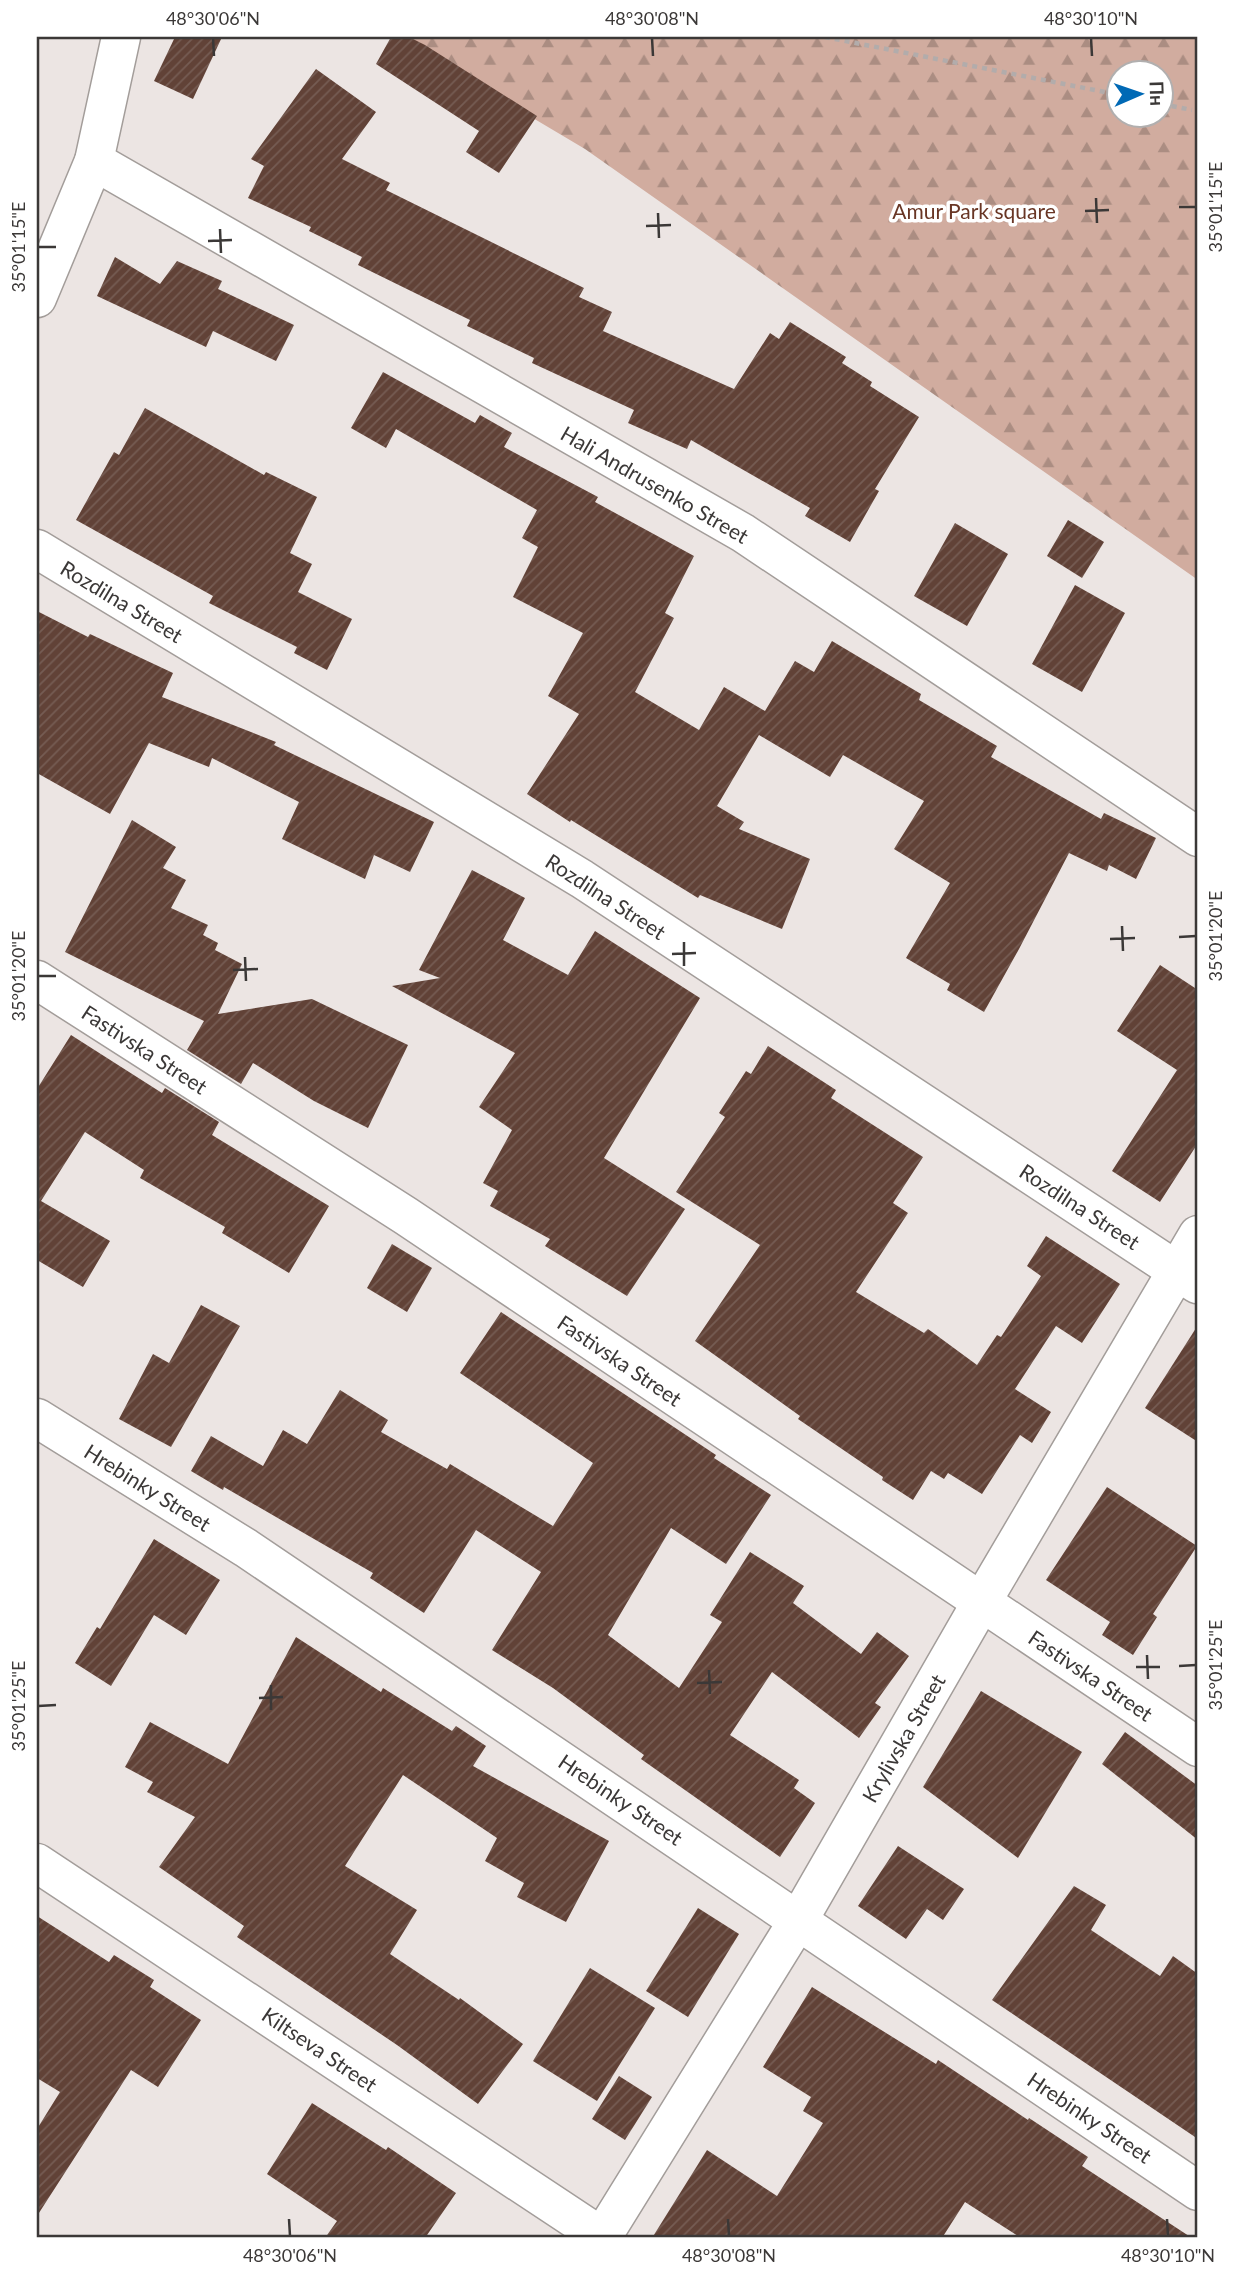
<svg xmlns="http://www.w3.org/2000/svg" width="1235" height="2275" viewBox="0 0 1235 2275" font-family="Lato,sans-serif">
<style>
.forest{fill:url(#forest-firs);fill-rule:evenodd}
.building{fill:url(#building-hatch)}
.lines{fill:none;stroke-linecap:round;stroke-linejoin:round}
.minor-casing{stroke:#a39d9a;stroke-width:41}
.path{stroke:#b2acab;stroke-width:4.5;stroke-dasharray:5 5;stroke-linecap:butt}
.minor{stroke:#fff;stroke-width:38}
.ticks{fill:none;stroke:#3b3837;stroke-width:2.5}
.labels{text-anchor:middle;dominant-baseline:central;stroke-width:7;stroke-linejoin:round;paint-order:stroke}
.park-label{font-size:21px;fill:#693625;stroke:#fff}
.street-label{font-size:21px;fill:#3b3837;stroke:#fff}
.neatline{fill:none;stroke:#3b3837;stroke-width:2.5}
.ticks-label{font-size:18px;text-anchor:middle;fill:#3b3837}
</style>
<defs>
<pattern id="forest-firs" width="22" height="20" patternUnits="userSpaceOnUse" patternTransform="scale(1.75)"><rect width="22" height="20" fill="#d1ac9f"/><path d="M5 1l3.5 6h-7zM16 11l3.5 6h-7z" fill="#ab8d82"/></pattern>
<pattern id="building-hatch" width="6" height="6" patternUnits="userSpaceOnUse" patternTransform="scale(1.75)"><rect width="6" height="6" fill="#614237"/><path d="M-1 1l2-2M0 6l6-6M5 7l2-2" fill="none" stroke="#755c53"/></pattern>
</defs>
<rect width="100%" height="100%" fill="#ece5e3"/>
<!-- forest -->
<path class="forest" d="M 396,37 L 1198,37 L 1198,580 L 585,149 ZM 1120,74 L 1162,74 L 1162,116 L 1120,116 Z"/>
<!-- building -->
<g class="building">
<path d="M 175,37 L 222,37 L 193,99 L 154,81 Z"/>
<path d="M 391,37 L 409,37 L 425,45 L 537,116 L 499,173 L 466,152 L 479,131 L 376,64 Z"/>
<path d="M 316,69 L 376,112 L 342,159 L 390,183 L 386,190 L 584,288 L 579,297 L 612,312 L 603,331 L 734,389 L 770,333 L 779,339 L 790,322 L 846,357 L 842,363 L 872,382 L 870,386 L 919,417 L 875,489 L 879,491 L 850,542 L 805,516 L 810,508 L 691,440 L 687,449 L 628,423 L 634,410 L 532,363 L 534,358 L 467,326 L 470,320 L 358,265 L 362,257 L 309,231 L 311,227 L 248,198 L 264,166 L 251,159 Z"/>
<path d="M 115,257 L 160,284 L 177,261 L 222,281 L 218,289 L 294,325 L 276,361 L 213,331 L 206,347 L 97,296 Z"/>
<path d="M 383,372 L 475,423 L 480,415 L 512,433 L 504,447 L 598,497 L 595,502 L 694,556 L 665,613 L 674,618 L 635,692 L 699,730 L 724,687 L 765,711 L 795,661 L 814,672 L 832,641 L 921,694 L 919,700 L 997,746 L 991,757 L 1101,819 L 1104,813 L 1156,838 L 1136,879 L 1109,865 L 1107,871 L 1069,853 L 1019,949 L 984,1012 L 947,990 L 950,984 L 906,958 L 950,883 L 894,849 L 924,801 L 843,755 L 830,777 L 759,735 L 717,806 L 744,822 L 739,829 L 810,859 L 782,929 L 700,895 L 698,898 L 571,820 L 570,822 L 527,794 L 579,714 L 548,696 L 583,633 L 513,597 L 538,547 L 522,538 L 537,510 L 396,429 L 386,448 L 351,428 Z"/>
<path d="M 145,408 L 264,475 L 266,472 L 317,497 L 290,553 L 312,564 L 298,592 L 352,619 L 327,670 L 294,653 L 297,647 L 209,603 L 213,596 L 76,520 L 114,452 L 119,455 Z"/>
<path d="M 1068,520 L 1104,542 L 1082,578 L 1047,556 Z"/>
<path d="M 955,523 L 1008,554 L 967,626 L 914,596 Z"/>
<path d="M 1075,585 L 1125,613 L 1082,692 L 1032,664 Z"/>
<path d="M 37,611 L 88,637 L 90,634 L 173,673 L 162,697 L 276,742 L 274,745 L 434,822 L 410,872 L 374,855 L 365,879 L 282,839 L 299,802 L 212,758 L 209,767 L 149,743 L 110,814 L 37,773 Z"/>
<path d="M 132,820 L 176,847 L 163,868 L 186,880 L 171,908 L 208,925 L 203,935 L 218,943 L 215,950 L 242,964 L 218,1014 L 312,999 L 408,1045 L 368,1128 L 314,1101 L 253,1063 L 241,1084 L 187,1050 L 204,1021 L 65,952 Z"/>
<path d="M 472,870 L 525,898 L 503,940 L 568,975 L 595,931 L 700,998 L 604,1158 L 685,1209 L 627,1296 L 545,1246 L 550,1239 L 490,1206 L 498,1191 L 483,1183 L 512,1130 L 479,1107 L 515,1053 L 392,986 L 440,978 L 419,970 Z"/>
<path d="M 1160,965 L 1198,990 L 1198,1143 L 1160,1202 L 1112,1171 L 1177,1070 L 1117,1031 Z"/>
<path d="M 71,1035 L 162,1093 L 165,1088 L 219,1122 L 212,1135 L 329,1206 L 289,1273 L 222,1233 L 225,1227 L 140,1178 L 144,1170 L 85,1132 L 41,1201 L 110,1241 L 83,1287 L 37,1260 L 37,1089 Z"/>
<path d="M 768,1046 L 836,1090 L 831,1098 L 923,1157 L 893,1203 L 908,1213 L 856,1292 L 924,1333 L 928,1329 L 977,1365 L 997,1335 L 1001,1337 L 1041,1276 L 1027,1266 L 1046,1236 L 1120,1284 L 1082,1343 L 1056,1326 L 1015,1389 L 1051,1412 L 1032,1443 L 1020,1435 L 982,1494 L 948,1473 L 944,1479 L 931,1471 L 913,1500 L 882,1480 L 883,1477 L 798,1419 L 800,1416 L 695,1341 L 760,1245 L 676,1192 L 725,1117 L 719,1113 L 746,1071 L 751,1074 Z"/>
<path d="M 392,1244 L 432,1268 L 407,1312 L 367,1288 Z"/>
<path d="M 201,1305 L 240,1326 L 171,1447 L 119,1419 L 153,1354 L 169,1363 Z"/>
<path d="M 501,1312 L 716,1455 L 714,1458 L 771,1495 L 726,1564 L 671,1528 L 608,1635 L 679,1688 L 722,1622 L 710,1615 L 750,1552 L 804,1586 L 793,1603 L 861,1654 L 877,1632 L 909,1656 L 875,1703 L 881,1707 L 859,1738 L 772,1672 L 730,1735 L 799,1780 L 794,1788 L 815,1803 L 780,1857 L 641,1759 L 644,1755 L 553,1688 L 492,1650 L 541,1572 L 476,1530 L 424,1613 L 370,1578 L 373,1573 L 224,1487 L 223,1490 L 191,1471 L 211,1436 L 263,1466 L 283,1430 L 307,1444 L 340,1390 L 388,1420 L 381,1432 L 447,1469 L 450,1464 L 553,1526 L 593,1463 L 460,1373 Z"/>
<path d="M 1198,1325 L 1198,1442 L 1145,1408 Z"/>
<path d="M 1107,1487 L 1197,1546 L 1153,1614 L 1157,1617 L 1133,1655 L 1102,1635 L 1110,1622 L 1046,1580 Z"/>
<path d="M 154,1539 L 220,1580 L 186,1635 L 154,1615 L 111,1686 L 75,1663 L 97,1627 L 100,1629 Z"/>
<path d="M 296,1637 L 381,1692 L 383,1688 L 452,1731 L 456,1726 L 486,1746 L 473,1766 L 609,1841 L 566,1922 L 517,1897 L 524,1883 L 485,1861 L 497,1838 L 403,1775 L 345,1866 L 417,1910 L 390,1954 L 459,2000 L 460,1998 L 523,2044 L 478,2104 L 397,2045 L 237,1937 L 244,1926 L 159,1867 L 195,1817 L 147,1792 L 153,1782 L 125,1767 L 150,1722 L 228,1764 Z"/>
<path d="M 981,1691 L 1082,1752 L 1018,1858 L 923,1787 Z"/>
<path d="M 1125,1732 L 1198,1786 L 1198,1840 L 1102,1764 Z"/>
<path d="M 898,1846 L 964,1889 L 943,1920 L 927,1909 L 906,1939 L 858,1906 Z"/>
<path d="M 1074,1886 L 1106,1905 L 1091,1930 L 1160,1976 L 1173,1956 L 1198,1974 L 1198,2139 L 992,2000 Z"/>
<path d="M 698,1908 L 739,1934 L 688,2017 L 646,1991 Z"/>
<path d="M 37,1916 L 109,1962 L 114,1955 L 154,1980 L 150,1987 L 201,2020 L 158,2087 L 131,2070 L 37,2216 L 37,2129 L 60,2092 L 37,2078 Z"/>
<path d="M 590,1968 L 655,2008 L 597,2101 L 533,2061 Z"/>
<path d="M 812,1987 L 936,2064 L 938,2060 L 1028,2120 L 1029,2118 L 1088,2157 L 1082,2166 L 1192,2238 L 1021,2238 L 965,2202 L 942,2238 L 652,2238 L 707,2150 L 777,2196 L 823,2123 L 803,2111 L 811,2097 L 763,2067 Z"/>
<path d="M 619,2076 L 652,2097 L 625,2140 L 592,2119 Z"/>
<path d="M 312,2103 L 386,2150 L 388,2147 L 456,2193 L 425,2238 L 325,2238 L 337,2221 L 267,2174 Z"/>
</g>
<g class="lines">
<!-- minor casing -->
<g class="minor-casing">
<g id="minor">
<path d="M 94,161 L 743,533 L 1198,837"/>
<path d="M 37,298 L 94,161 L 121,37"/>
<path d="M 37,549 L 582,879 L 1197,1284"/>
<path d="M 37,980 L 406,1216 L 1198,1747"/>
<path d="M 37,1418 L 246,1548 L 1198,2191"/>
<path d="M 37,1863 L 602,2237 L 799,1919 L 981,1603 L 1198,1235"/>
</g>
</g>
<!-- path -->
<g class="path">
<path d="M 825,37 L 1120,95"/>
<path d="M 1162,104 L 1192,110"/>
</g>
<!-- minor -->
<use href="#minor" class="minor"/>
</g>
<!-- ticks -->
<path class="ticks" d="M 213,38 L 214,56M 652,38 L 653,56M 1091,38 L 1092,56M 1096,198 L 1097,223M 1179,207 L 1196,207M 1085,211 L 1109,210M 658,213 L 659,238M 646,226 L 671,225M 220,229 L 221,253M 208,241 L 232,240M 38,247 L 56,247M 1122,926 L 1123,951M 1179,937 L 1196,936M 1110,939 L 1135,938M 684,942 L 684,966M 672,954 L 696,953M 245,957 L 246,981M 233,970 L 258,969M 38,976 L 56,976M 1147,1655 L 1148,1679M 1179,1666 L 1196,1665M 1136,1667 L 1160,1667M 709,1670 L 710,1694M 697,1683 L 722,1682M 271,1685 L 271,1710M 259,1698 L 283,1697M 38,1706 L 56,1705M 289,2219 L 290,2236M 728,2219 L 729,2236M 1167,2219 L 1168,2236"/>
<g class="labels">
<!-- park labels -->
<g class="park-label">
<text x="974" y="210">Amur Park square</text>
</g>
<!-- street labels -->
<g class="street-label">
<text transform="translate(655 484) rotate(30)">Hali Andrusenko Street</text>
<text transform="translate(122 601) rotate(31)">Rozdilna Street</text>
<text transform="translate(606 896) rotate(33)">Rozdilna Street</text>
<text transform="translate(145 1049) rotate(33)">Fastivska Street</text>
<text transform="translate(1080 1206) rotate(33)">Rozdilna Street</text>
<text transform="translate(620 1360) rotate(34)">Fastivska Street</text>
<text transform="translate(148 1487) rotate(32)">Hrebinky Street</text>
<text transform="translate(1091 1675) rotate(34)">Fastivska Street</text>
<text transform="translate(903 1738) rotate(-60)">Krylivska Street</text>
<text transform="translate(621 1799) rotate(34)">Hrebinky Street</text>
<text transform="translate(320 2049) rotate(34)">Kiltseva Street</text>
<text transform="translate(1090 2117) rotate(34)">Hrebinky Street</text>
</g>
</g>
<!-- border -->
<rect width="1235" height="2275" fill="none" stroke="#ffffff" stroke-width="77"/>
<!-- north arrow -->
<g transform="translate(1140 94) rotate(88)"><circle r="33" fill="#ffffff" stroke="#b1afaf" stroke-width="2"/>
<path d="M0-5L12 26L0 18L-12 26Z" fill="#0069b5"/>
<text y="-10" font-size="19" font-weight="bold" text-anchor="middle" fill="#3b3837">Пн</text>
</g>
<rect x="38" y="38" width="1158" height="2198" class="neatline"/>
<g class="ticks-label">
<text x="213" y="25">48°30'06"N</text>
<text x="652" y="25">48°30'08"N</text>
<text x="1091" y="25">48°30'10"N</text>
<text transform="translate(1216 207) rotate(-90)" y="6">35°01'15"E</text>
<text transform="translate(19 247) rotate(-90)" y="6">35°01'15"E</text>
<text transform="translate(1216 936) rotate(-90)" y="6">35°01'20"E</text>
<text transform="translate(19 976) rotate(-90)" y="6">35°01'20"E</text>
<text transform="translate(1216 1665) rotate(-90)" y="6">35°01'25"E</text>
<text transform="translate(19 1706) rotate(-90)" y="6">35°01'25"E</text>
<text x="290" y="2262">48°30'06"N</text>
<text x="729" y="2262">48°30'08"N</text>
<text x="1168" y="2262">48°30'10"N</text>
</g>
</svg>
